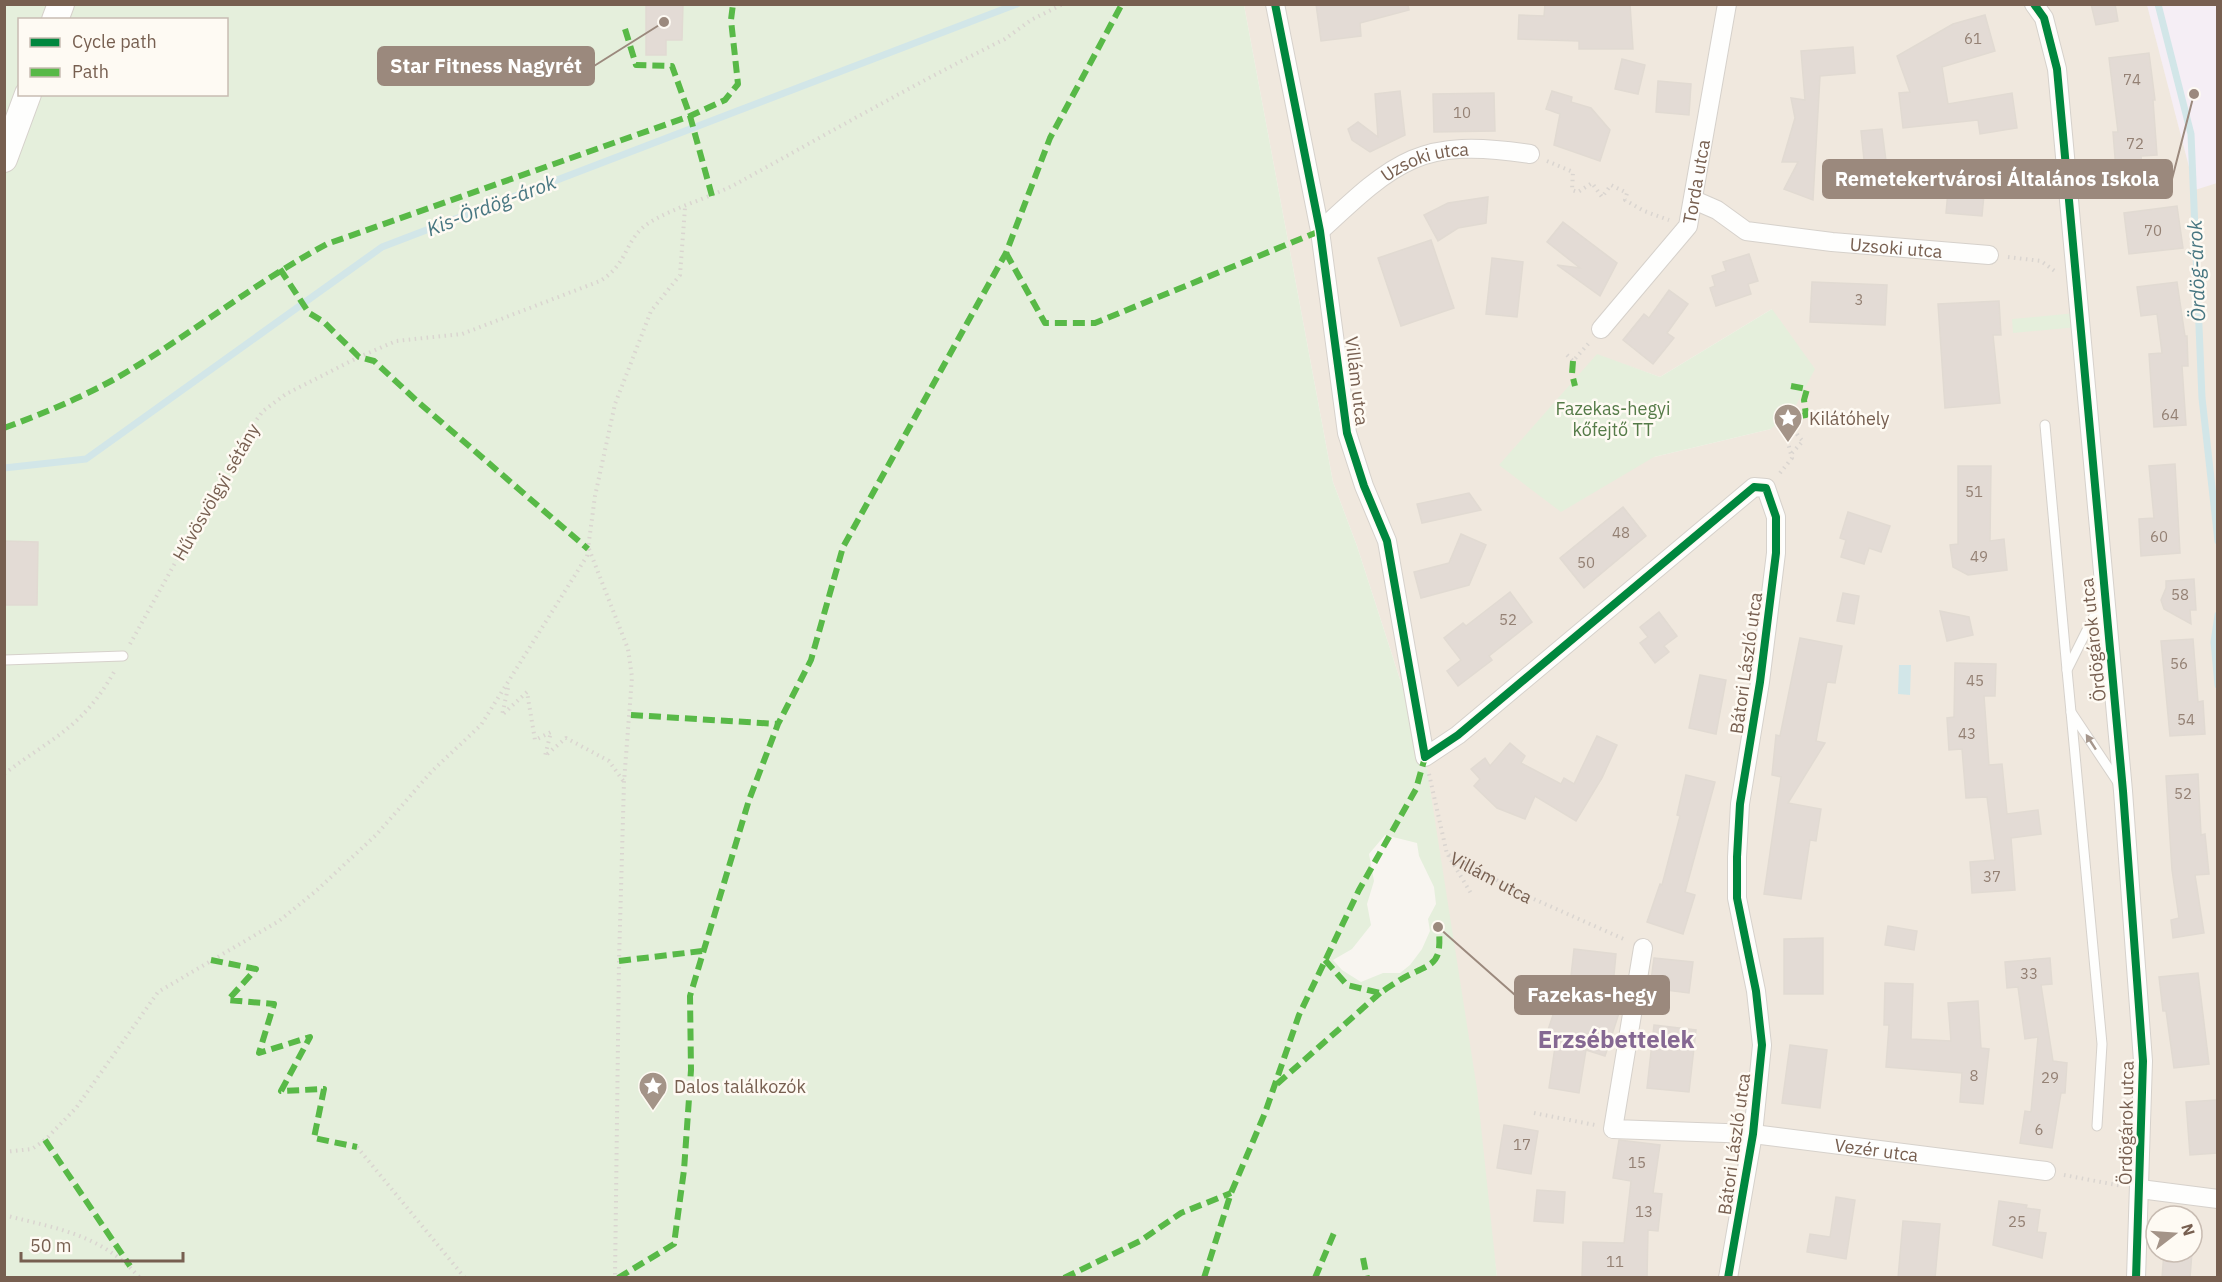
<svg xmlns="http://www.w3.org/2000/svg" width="2222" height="1282" viewBox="0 0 2222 1282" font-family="'IBM Plex Sans',sans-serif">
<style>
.residential{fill:#f0e8de;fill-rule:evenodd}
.education{fill:#f5eef5}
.green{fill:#e5efdc;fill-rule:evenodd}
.water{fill:#d2e6e8}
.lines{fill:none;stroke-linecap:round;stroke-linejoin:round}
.stream{stroke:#d2e6e8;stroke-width:7}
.building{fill:#e3dbd5;stroke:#e1dad2;stroke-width:1.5}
.lane-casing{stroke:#d6d1cb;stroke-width:11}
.street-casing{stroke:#d6d1cb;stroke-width:20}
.secondary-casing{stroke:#d6d1cb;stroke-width:28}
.path{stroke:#dad5d0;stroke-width:4;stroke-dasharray:1.5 4.5;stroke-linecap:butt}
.lane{stroke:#fefefd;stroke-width:9}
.street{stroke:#fefefd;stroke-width:18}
.secondary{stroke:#fefefd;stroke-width:26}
.quiet{stroke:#58b947;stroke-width:6;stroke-dasharray:12 6;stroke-linecap:butt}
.cycleway-casing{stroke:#fefaf3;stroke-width:11}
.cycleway{stroke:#00873e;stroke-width:8}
.oneway{fill:#a6978d}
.labels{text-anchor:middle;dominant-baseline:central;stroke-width:5;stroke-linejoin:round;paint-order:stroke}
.number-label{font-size:15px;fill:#948174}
.street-label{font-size:18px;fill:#775f50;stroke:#fefaf3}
.park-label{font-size:18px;fill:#557b48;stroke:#fefaf3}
.poi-label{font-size:18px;fill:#775f50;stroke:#fefaf3;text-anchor:start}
.water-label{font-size:20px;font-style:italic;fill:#477681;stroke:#fefaf3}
.district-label{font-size:24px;font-weight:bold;fill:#856892;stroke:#fefaf3}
.leader{fill:none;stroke:#9b897d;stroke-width:2}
.callout-dot{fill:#9b897d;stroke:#fefaf3;stroke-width:2}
.callout{fill:#9b897d;stroke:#9b897d;stroke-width:2}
.callout-label{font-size:20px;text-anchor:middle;font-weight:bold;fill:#fff}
</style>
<rect width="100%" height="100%" fill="#f8f5f0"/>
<!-- residential -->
<path class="residential" d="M 1244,5 L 2217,5 L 2217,1277 L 1497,1277 L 1425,757 L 1357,546 L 1333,482 ZM 1772,309 L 1771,429 L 1654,457 L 1597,355 L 1660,377 ZM 2156,1216 L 2192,1216 L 2192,1252 L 2156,1252 Z"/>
<!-- education -->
<path class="education" d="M 2147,5 L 2217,5 L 2217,183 L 2195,190 Z"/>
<!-- green -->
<g class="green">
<path d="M 5,5 L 1244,5 L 1333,482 L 1357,546 L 1425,757 L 1477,1089 L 1497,1277 L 5,1278 ZM 20,20 L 226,20 L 226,94 L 20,94 ZM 1385,835 L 1417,843 L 1419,856 L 1434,887 L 1436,904 L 1428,919 L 1430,931 L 1422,949 L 1410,965 L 1400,973 L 1383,973 L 1361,982 L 1342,970 L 1333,960 L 1352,949 L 1371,925 L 1367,904 L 1374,881 L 1369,854 Z"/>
<path d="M 1772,309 L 1815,369 L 1796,405 L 1771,429 L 1654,457 L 1561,512 L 1499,465 L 1597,354 L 1660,377 Z"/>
<path d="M 2076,313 L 2078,327 L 2013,333 L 2012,319 Z"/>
</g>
<!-- water -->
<path class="water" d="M 1899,665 L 1911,665 L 1910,695 L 1898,694 Z"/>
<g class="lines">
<!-- stream -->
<g class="stream">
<path d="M 2158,4 L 2191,134 L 2202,398 L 2218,541"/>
<path d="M 4,468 L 86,459 L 382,247 L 1017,4"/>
<path d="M 2218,615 L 2214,642 L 2218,685"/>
</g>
</g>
<!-- building -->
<g class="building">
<path d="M 646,4 L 683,4 L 682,40 L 666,40 L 666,55 L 646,55 Z"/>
<path d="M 1316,4 L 1408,4 L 1409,10 L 1360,23 L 1361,36 L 1321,41 Z"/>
<path d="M 1545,4 L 1630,4 L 1633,49 L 1579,49 L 1579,41 L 1518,39 L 1519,15 L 1544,16 Z"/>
<path d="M 2091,4 L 2115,4 L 2118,21 L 2096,25 Z"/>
<path d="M 1985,15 L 1995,51 L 1942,67 L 1948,104 L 2012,93 L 2017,128 L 1980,134 L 1978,120 L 1903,128 L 1899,93 L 1910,92 L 1897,56 L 1953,24 Z"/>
<path d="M 1853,47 L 1855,73 L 1820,76 L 1813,200 L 1784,189 L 1798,162 L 1782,162 L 1795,118 L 1791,98 L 1805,100 L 1801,51 Z"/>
<path d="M 2149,53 L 2155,100 L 2153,100 L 2157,155 L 2141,156 L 2142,168 L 2116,170 L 2113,132 L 2118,132 L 2109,58 Z"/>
<path d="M 1622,59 L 1645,65 L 1638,94 L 1615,89 Z"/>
<path d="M 1658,81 L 1691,84 L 1689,115 L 1656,112 Z"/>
<path d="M 1400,91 L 1405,135 L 1370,152 L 1352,140 L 1348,129 L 1358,122 L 1378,137 L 1375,94 Z"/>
<path d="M 1552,91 L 1572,97 L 1571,102 L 1591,108 L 1610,130 L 1600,161 L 1554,145 L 1560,114 L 1546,109 Z"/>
<path d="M 1494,93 L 1495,131 L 1434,132 L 1433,94 Z"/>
<path d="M 1882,129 L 1888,177 L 1866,179 L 1861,131 Z"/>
<path d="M 1950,169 L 1986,173 L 1982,216 L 1946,213 Z"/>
<path d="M 1488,197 L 1486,223 L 1458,228 L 1438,241 L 1424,215 L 1448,203 Z"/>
<path d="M 2177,206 L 2183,248 L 2129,254 L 2124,213 Z"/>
<path d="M 1563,222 L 1617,263 L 1600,296 L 1557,265 L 1580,268 L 1547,242 Z"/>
<path d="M 1431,240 L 1454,308 L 1401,326 L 1378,258 Z"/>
<path d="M 1749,254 L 1758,281 L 1748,284 L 1751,294 L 1716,306 L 1710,288 L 1715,286 L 1712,276 L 1726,271 L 1723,262 Z"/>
<path d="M 1492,258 L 1523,262 L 1517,317 L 1486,314 Z"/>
<path d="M 1812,282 L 1887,285 L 1885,325 L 1810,322 Z"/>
<path d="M 2177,282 L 2185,336 L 2187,336 L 2188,366 L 2182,366 L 2186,425 L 2154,427 L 2149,354 L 2162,353 L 2157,314 L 2141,316 L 2137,287 Z"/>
<path d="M 1669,290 L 1688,304 L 1667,333 L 1674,338 L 1653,364 L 1623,340 L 1644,314 L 1649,318 Z"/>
<path d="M 1999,301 L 2001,335 L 1993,335 L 2000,403 L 1945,408 L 1938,304 Z"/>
<path d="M 2175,464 L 2180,553 L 2141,556 L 2139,519 L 2154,518 L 2149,466 Z"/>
<path d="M 1958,466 L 1991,466 L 1990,541 L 2004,539 L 2007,570 L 1968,575 L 1953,567 L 1950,545 L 1958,544 Z"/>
<path d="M 1469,493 L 1481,510 L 1422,523 L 1417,504 Z"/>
<path d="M 1623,507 L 1646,536 L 1584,588 L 1560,558 Z"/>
<path d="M 1848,512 L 1890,526 L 1881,552 L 1869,548 L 1864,564 L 1841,557 L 1846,540 L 1840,538 Z"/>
<path d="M 1461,534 L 1486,545 L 1469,585 L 1421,598 L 1414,572 L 1449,563 Z"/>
<path d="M 5,541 L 38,542 L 37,605 L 5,605 Z"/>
<path d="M 2194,579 L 2196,610 L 2190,610 L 2191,624 L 2164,609 L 2161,600 L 2166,588 L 2166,581 Z"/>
<path d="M 1510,592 L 1532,622 L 1489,656 L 1492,660 L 1458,686 L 1447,671 L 1461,660 L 1444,638 L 1463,623 L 1466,626 Z"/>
<path d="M 1843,593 L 1859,596 L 1854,624 L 1837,621 Z"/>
<path d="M 1940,611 L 1969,617 L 1973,635 L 1947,641 Z"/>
<path d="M 1659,612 L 1677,636 L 1664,646 L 1669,652 L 1655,663 L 1640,643 L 1648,637 L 1640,627 Z"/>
<path d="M 1800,638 L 1842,646 L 1835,683 L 1827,682 L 1816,741 L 1825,743 L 1788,803 L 1821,809 L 1816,841 L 1810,840 L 1801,899 L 1764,894 L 1781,777 L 1772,775 L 1776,735 L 1780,736 Z"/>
<path d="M 2193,639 L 2198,702 L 2203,701 L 2205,734 L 2170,736 L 2161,641 Z"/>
<path d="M 1955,663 L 1996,664 L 1995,696 L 1984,696 L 1989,765 L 2002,764 L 2007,814 L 2038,810 L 2041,834 L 2011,838 L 2015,890 L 1972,893 L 1970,862 L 1995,860 L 1987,797 L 1966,798 L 1962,749 L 1949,750 L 1947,718 L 1954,717 Z"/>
<path d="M 1700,675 L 1726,680 L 1716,734 L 1689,728 Z"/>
<path d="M 1597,736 L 1617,745 L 1602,778 L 1576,821 L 1535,796 L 1525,819 L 1497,808 L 1474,786 L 1480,779 L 1471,769 L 1485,758 L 1490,766 L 1510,743 L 1525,756 L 1521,763 L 1561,784 L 1564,778 L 1574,784 Z"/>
<path d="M 2198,774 L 2201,835 L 2205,834 L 2209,874 L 2195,875 L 2204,933 L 2173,938 L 2171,920 L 2179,918 L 2172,870 L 2166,776 Z"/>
<path d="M 1686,775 L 1715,782 L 1685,892 L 1695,895 L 1683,934 L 1647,922 L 1660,884 L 1662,885 L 1680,816 L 1677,815 Z"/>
<path d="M 1888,926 L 1917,931 L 1914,950 L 1885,945 Z"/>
<path d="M 1823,938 L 1823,994 L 1784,994 L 1784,939 Z"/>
<path d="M 1574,949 L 1616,954 L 1611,1007 L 1620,1010 L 1605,1056 L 1586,1050 L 1579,1093 L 1549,1088 L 1556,1040 L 1546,1036 L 1561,991 L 1569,994 Z"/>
<path d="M 1654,958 L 1693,962 L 1689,993 L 1650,988 Z"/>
<path d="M 2050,958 L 2052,984 L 2041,985 L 2053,1061 L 2067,1063 L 2065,1093 L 2061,1093 L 2052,1148 L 2020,1143 L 2025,1111 L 2031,1112 L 2038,1037 L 2025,1039 L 2018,987 L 2007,988 L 2005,962 Z"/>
<path d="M 2198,973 L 2209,1064 L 2174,1068 L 2166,1011 L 2163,1011 L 2159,977 Z"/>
<path d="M 1885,983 L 1913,984 L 1911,1039 L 1951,1041 L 1948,1003 L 1978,1001 L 1981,1048 L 1989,1049 L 1983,1104 L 1960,1102 L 1962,1073 L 1886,1067 L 1889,1025 L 1884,1025 Z"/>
<path d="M 1654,1025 L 1696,1030 L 1689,1092 L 1647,1088 Z"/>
<path d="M 1790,1045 L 1827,1050 L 1820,1108 L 1782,1103 Z"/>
<path d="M 2217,1100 L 2217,1153 L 2190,1155 L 2186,1102 Z"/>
<path d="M 1504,1125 L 1538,1131 L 1531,1174 L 1497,1168 Z"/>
<path d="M 1619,1140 L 1660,1145 L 1653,1193 L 1662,1194 L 1658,1231 L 1648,1230 L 1647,1278 L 1582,1278 L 1583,1242 L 1624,1243 L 1631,1181 L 1613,1178 Z"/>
<path d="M 1537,1190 L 1565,1192 L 1563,1223 L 1534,1221 Z"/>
<path d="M 1836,1197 L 1855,1200 L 1846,1259 L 1807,1252 L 1810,1234 L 1830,1237 Z"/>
<path d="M 1999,1201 L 2027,1205 L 2026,1208 L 2040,1210 L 2037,1232 L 2046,1233 L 2042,1258 L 1993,1245 Z"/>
<path d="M 1903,1221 L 1940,1224 L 1935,1278 L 1898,1278 Z"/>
<path d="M 2164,1252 L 2192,1252 L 2190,1278 L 2162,1278 Z"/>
</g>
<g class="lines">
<!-- lane casing -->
<g class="lane-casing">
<g id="lane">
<path d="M 2045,425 L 2067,670"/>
<path d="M 2103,598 L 2067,670 L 2071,712 L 2119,784"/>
<path d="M 4,660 L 123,656"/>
<path d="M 2071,712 L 2102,1044 L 2097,1126"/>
</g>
</g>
<!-- street casing -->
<g class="street-casing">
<g id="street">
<path d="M 1275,4 L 1320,231 L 1347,433 L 1364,486 L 1387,541 L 1425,757 L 1458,735 L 1754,487 L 1766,488 L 1776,517 L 1776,553 L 1760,682 L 1740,804 L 1737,857 L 1737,898 L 1756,991 L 1762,1045 L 1753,1134 L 1728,1278"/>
<path d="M 2034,4 L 2044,18 L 2057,69 L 2123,791 L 2143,1061 L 2136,1278"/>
<path id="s2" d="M 1694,200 L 1717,210 L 1746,231 L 1832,242 L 1989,255"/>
<path id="s3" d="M 1320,231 C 1396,160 1421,137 1530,154"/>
<path id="s4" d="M 1601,329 L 1688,226 L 1727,4"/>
<path id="s5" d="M 1643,948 L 1613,1129 L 1753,1134 L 2046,1171"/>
<path d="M 2140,1189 L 2218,1199"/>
</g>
</g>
<!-- secondary casing -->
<g class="secondary-casing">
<g id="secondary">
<path d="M 55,20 L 61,4"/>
<path d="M 4,159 L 28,94"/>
</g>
</g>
<!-- path -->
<g class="path">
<path d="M 1547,161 L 1573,172 L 1572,190 L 1578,192 L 1592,183 L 1602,197 L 1611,185 L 1627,193 L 1625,200 L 1644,211 L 1669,220"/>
<path d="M 2008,257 L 2041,261 L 2056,272"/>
<path d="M 1567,355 L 1573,361 L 1589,343"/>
<path d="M 1792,453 L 1803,441 C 1796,435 1791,425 1794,417"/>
<path d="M 1780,473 L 1792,458 L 1788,443"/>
<path d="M 589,549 L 628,649 L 632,677 L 624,782 L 619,961 L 615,1278"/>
<path d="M 130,644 L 249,430 L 263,411 L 286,394 L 359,357 L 396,341 L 462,334 L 600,281 C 631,262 623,238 652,221 C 678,206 709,198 736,184 C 825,135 914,84 1005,39 L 1031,20 L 1063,4"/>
<path d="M 508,688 L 502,715 L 527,692 L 535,740 L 551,732 L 545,756 L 566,738 L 609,761 L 624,782"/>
<path d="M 4,774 C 53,737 82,728 114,672"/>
<path id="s1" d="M 1429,774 L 1447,854 L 1527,896 L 1626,940"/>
<path d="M 1448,855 L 1472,895"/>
<path d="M 1534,1113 L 1595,1125"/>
<path d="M 357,1147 L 465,1278"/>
<path d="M 4,1152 L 32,1149 L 45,1140 L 76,1108 L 158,992 L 279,921 L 316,891 L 377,834 L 432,771 L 481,725 L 587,556 L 595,496 L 615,404 L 651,311 L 680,275 L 685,208"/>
<path d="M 2064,1175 L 2122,1186"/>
<path d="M 4,1215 C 58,1229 101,1234 140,1278"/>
</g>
<!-- lane -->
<use href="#lane" class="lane"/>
<!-- street -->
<use href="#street" class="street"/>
<!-- secondary -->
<use href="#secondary" class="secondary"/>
<!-- quiet -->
<g class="quiet">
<path d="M 625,29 L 636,65 L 672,66 L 690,116 L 712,196"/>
<path d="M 1006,253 L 1045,323 L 1095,323 L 1320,231"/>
<path d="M 280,269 L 309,313 L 324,322 L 359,357 L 374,361 L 417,401 L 588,549"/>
<path d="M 1573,361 L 1572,374 L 1575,386"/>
<path d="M 1791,386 L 1807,389 L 1804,400 L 1806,415 L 1794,417"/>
<path d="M 4,428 C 42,414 78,399 113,380 C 187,338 252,284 327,244 L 690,116 L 725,100 L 738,84 L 731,20 L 733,4"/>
<path d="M 631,715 L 778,724"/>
<path d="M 211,960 L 256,969 L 228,1000 L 274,1004 L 259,1053 L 310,1037 L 281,1091 L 324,1089 L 314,1138 L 357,1147"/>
<path d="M 1325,960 L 1347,985 L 1380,993 C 1389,987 1399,980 1409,975 C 1436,962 1441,963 1439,929"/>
<path d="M 619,961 L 702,951"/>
<path d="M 1277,1084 L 1380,993"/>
<path d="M 45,1140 L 130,1266"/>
<path d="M 1363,1258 L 1367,1278"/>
<path d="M 618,1278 L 674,1244 L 684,1170 L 691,1070 L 690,996 L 749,800 L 778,724 L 811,660 L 843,547 L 1006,253 L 1050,138 L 1122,4"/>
<path d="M 1064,1278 L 1140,1241 L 1181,1213 L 1231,1193"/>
<path d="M 1204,1278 L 1231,1193 L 1265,1113 L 1299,1015 L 1359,890 L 1416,789 L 1425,757"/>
<path d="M 1315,1278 L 1334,1233"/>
</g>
<!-- cycleway casing -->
<g class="cycleway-casing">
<g id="cycleway">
<path d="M 1275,4 L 1320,231 L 1347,433 L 1364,486 L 1387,541 L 1425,757 L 1458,735 L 1754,487 L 1766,488 L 1776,517 L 1776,553 L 1760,682 L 1740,804 L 1737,857 L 1737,898 L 1756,991 L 1762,1045 L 1753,1134 L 1728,1278"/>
<path d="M 2034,4 L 2044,18 L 2057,69 L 2123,791 L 2143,1061 L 2136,1278"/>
</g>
</g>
<!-- cycleway -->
<use href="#cycleway" class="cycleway"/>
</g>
<!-- one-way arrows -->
<defs><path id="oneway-solid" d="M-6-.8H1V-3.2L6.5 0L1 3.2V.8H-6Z" transform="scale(1.5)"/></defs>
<use class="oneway" href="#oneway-solid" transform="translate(2091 742) rotate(-123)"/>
<!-- icons -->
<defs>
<g id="sight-pin" transform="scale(1.5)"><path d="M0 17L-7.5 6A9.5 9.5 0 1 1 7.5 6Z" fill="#a49488" stroke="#fefaf3"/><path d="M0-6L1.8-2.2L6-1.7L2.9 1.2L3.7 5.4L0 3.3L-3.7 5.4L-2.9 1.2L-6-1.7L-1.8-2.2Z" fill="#fff"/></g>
</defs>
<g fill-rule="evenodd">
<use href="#sight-pin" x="1788" y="418"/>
<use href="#sight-pin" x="653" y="1086"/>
</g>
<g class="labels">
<!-- number labels -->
<g class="number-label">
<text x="1973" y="38">61</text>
<text x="2132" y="79">74</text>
<text x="1462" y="112">10</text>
<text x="2135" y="143">72</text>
<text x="2153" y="230">70</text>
<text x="1859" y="299">3</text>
<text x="2170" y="414">64</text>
<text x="1974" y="491">51</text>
<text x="1621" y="532">48</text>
<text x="2159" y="536">60</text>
<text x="1979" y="556">49</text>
<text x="1586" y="562">50</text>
<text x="2180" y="594">58</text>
<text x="1508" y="619">52</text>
<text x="2179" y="663">56</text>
<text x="1975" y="680">45</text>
<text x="2186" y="719">54</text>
<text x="1967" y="733">43</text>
<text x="2183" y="793">52</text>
<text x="1992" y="876">37</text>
<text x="2029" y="973">33</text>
<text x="1974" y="1075">8</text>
<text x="2050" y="1077">29</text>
<text x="2039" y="1129">6</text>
<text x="1522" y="1144">17</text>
<text x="1637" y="1162">15</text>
<text x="1644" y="1211">13</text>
<text x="2017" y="1221">25</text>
<text x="1615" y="1261">11</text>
</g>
<!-- street labels -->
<g class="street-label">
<text stroke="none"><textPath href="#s3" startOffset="129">Uzsoki utca</textPath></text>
<text stroke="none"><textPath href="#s4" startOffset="180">Torda utca</textPath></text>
<text stroke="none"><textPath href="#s2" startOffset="212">Uzsoki utca</textPath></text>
<text transform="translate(1357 381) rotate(83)">Villám utca</text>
<text transform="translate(216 492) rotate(-60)">Hűvösvölgyi sétány</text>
<text transform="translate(2093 640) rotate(-96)">Ördögárok utca</text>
<text transform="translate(1746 663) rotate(-82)">Bátori László utca</text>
<text stroke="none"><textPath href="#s1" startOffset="132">Villám utca</textPath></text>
<text transform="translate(2126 1123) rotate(-89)">Ördögárok utca</text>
<text transform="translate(1734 1144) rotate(-82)">Bátori László utca</text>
<text stroke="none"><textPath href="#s5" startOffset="448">Vezér utca</textPath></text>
</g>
<!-- park labels -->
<g class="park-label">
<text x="1613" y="408">Fazekas-hegyi<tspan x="1613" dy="21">kőfejtő TT</tspan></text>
</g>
<!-- poi labels -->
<g class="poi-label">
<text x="1809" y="418">Kilátóhely</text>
<text x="674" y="1086">Dalos találkozók</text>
</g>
<!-- water labels -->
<g class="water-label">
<text transform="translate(491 205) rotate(-21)">Kis-Ördög-árok</text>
<text transform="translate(2196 271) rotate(-92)">Ördög-árok</text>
</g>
<!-- district labels -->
<g class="district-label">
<text x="1616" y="1039">Erzsébettelek</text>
</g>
</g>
<!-- callouts -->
<path class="leader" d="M664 22L594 66M2194 94L2172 179M1438 927L1515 995"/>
<g class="callout-dot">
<circle cx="664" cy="22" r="6"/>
<circle cx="2194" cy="94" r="6"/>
<circle cx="1438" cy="927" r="6"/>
</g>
<g class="callout">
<rect x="378" y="47" width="216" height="38" rx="6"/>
<rect x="1823" y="160" width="349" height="38" rx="6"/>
<rect x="1515" y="976" width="154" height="38" rx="6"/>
</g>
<g class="callout-label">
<text x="486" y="73">Star Fitness Nagyrét</text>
<text x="1997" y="186">Remetekertvárosi Általános Iskola</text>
<text x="1592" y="1002">Fazekas-hegy</text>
</g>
<!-- border -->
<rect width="2222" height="1282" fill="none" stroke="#775f50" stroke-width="12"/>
<!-- legend -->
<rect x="18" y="18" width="210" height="78" fill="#fefaf3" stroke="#c8bcb2" stroke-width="1.5"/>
<rect x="30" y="38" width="30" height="9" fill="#00873e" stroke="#c8bcb2" stroke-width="1.5"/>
<text x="72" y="48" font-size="18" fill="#775f50">Cycle path</text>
<rect x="30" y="68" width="30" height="9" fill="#58b947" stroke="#c8bcb2" stroke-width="1.5"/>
<text x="72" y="78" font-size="18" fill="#775f50">Path</text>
<!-- north arrow -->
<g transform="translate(2174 1234) rotate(73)"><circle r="28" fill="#fefaf3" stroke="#c8bcb2" stroke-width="1.5"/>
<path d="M0-4.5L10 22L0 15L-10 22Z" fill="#a49488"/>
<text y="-9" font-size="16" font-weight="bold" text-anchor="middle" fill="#775f50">N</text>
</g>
<!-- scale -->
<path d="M21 1252v9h162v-9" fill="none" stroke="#775f50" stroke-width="3"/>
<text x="30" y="1252" font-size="18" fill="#775f50" stroke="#fefaf3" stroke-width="4.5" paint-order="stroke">50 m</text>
</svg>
